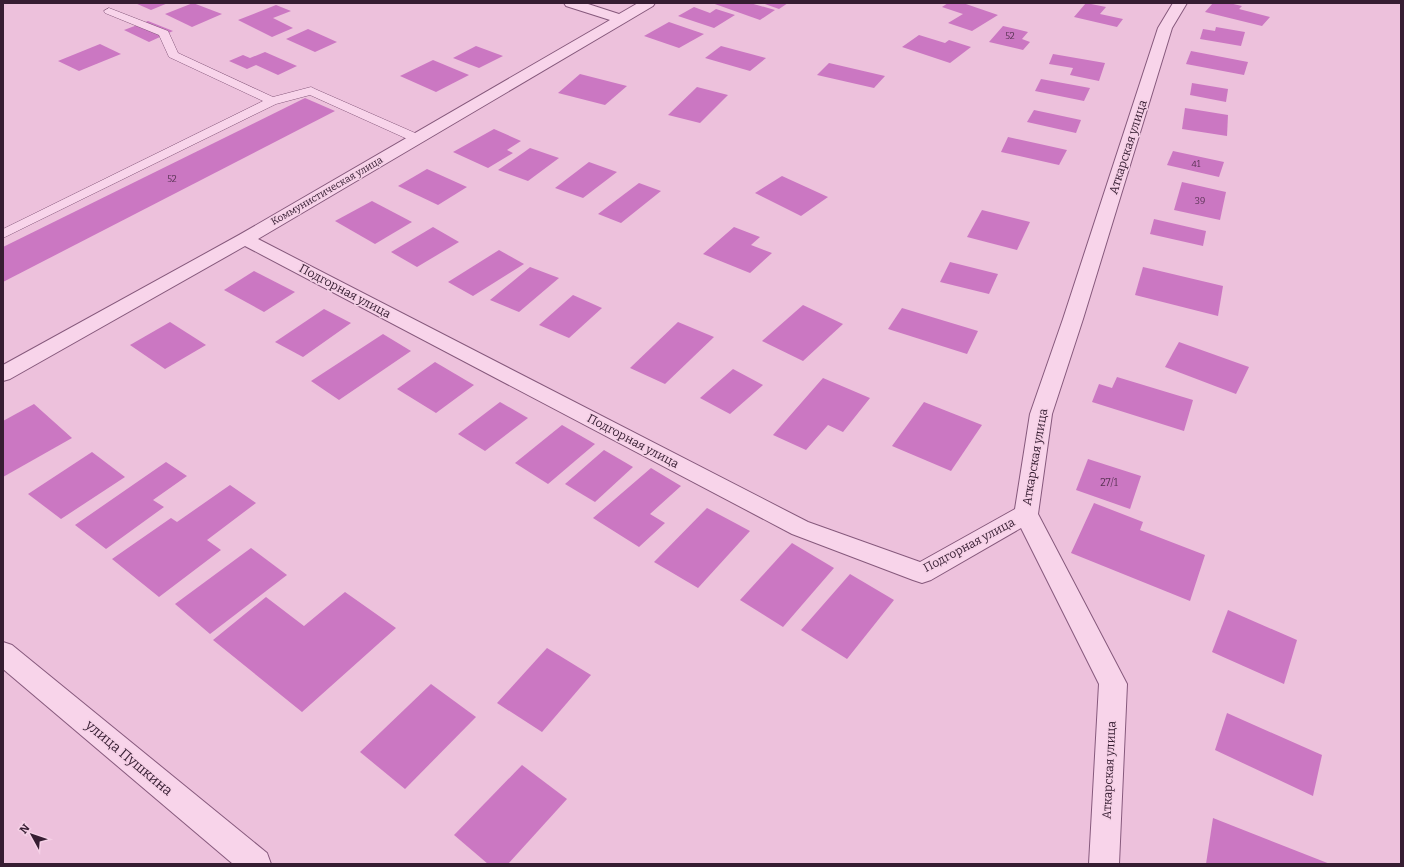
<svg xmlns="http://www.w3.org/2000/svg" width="1404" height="867" viewBox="0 0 1404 867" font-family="Bitter,serif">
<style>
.building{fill:#cb77c2}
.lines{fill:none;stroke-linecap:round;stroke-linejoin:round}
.lane-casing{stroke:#86597c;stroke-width:1}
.street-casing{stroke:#86597c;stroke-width:2}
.lane{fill:#f8d4ea;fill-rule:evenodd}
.street{fill:#f8d4ea;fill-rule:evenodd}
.labels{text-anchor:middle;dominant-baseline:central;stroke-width:3;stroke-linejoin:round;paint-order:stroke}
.far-number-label{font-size:9px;fill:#5b3456}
.far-street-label{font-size:10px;fill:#361d32;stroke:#f5d0e6}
.number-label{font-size:10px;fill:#5b3456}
.street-label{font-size:12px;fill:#361d32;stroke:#f5d0e6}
.near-street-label{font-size:14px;fill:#361d32;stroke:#f5d0e6}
</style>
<rect width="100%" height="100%" fill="#edc1dc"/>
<!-- building -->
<g class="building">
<path d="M 135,3 L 168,3 L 151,10 Z"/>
<path d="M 193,3 L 222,14 L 192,27 L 165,14 Z"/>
<path d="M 712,3 L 750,3 L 775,10 L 760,20 Z"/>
<path d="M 762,3 L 788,3 L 779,9 Z"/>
<path d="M 948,3 L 963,3 L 998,15 L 972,31 L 948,23 L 963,14 L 942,7 Z"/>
<path d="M 1086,3 L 1106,7 L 1100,14 L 1123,19 L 1117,27 L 1074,17 Z"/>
<path d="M 1213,3 L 1229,3 L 1242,6 L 1239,9 L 1270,17 L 1262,26 L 1205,12 Z"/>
<path d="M 276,5 L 291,11 L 273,18 L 293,28 L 272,37 L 238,20 Z"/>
<path d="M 694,7 L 710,13 L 716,9 L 735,15 L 714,28 L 678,16 Z"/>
<path d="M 148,21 L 173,31 L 149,42 L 124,30 Z"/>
<path d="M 669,22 L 704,34 L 679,48 L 644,36 Z"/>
<path d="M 1003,26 L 1028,32 L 1022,39 L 1030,42 L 1023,50 L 989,42 Z"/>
<path d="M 1216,27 L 1245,32 L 1241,46 L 1200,39 L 1203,29 L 1215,31 Z"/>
<path d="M 308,29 L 337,42 L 315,52 L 286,39 Z"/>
<path d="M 919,35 L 945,43 L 949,40 L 971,47 L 950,63 L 902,47 Z"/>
<path d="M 100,44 L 121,54 L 79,71 L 58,61 Z"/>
<path d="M 476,46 L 503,56 L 479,68 L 453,58 Z"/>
<path d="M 721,46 L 766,58 L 750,71 L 705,58 Z"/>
<path d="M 1191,51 L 1248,62 L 1244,75 L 1186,64 Z"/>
<path d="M 265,52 L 297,66 L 278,75 L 256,65 L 247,69 L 229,61 L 243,55 L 250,58 Z"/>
<path d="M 1053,54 L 1105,63 L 1099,81 L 1070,75 L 1073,68 L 1049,64 Z"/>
<path d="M 433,60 L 469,75 L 436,92 L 400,76 Z"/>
<path d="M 829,63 L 885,76 L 874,88 L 817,75 Z"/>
<path d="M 580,74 L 627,86 L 605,105 L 558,93 Z"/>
<path d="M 1041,79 L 1090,88 L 1084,101 L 1035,91 Z"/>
<path d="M 1192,83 L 1228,89 L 1226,102 L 1190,95 Z"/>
<path d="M 697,87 L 728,95 L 700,123 L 668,115 Z"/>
<path d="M 305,98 L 335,111 L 3,282 L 3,247 Z"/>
<path d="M 1185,108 L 1228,115 L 1227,136 L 1182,129 Z"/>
<path d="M 1034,110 L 1081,120 L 1076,133 L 1027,122 Z"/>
<path d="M 494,129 L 521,141 L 507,150 L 513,153 L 488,168 L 453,152 Z"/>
<path d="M 1008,137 L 1067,150 L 1059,165 L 1001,152 Z"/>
<path d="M 530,148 L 559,158 L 528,181 L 498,170 Z"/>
<path d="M 1173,151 L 1224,162 L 1219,177 L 1167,165 Z"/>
<path d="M 589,162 L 617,172 L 583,198 L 555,188 Z"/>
<path d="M 427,169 L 467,187 L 438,205 L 398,186 Z"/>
<path d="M 782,176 L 828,197 L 801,216 L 755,193 Z"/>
<path d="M 1182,182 L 1226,192 L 1220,220 L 1174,210 Z"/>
<path d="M 639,183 L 661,191 L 621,223 L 598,214 Z"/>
<path d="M 372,201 L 412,222 L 375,244 L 335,221 Z"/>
<path d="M 982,210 L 1030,222 L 1017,250 L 967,237 Z"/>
<path d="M 1154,219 L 1206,231 L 1203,246 L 1150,234 Z"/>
<path d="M 433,227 L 459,242 L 417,267 L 391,252 Z"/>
<path d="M 734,227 L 760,237 L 751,245 L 772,253 L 750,273 L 703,254 Z"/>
<path d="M 499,250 L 524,264 L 473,296 L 448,282 Z"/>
<path d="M 950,262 L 998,274 L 989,294 L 940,282 Z"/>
<path d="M 530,267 L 559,278 L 519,312 L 490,300 Z"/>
<path d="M 1143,267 L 1223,286 L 1218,316 L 1135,295 Z"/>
<path d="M 254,271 L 295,292 L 264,312 L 224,290 Z"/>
<path d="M 573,295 L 602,308 L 569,338 L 539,325 Z"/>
<path d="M 803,305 L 843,324 L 803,361 L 762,341 Z"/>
<path d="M 902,308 L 978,331 L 967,354 L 888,329 Z"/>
<path d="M 324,309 L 351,323 L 303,357 L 275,342 Z"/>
<path d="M 170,322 L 206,345 L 165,369 L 130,345 Z"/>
<path d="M 678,322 L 714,337 L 665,384 L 630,368 Z"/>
<path d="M 383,334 L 411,351 L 339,400 L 311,381 Z"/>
<path d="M 1179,342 L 1249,367 L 1236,394 L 1165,367 Z"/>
<path d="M 435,362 L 474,385 L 436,413 L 397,389 Z"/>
<path d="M 733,369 L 763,385 L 730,414 L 700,398 Z"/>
<path d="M 1117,377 L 1193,400 L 1184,431 L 1092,402 L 1099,384 L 1112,388 Z"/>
<path d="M 823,378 L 870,398 L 843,432 L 828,425 L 806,450 L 773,435 Z"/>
<path d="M 500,402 L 528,418 L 485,451 L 458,434 Z"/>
<path d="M 924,402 L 982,425 L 951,471 L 892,446 Z"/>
<path d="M 34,404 L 72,438 L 3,477 L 3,421 Z"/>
<path d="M 562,425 L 595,444 L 548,484 L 515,463 Z"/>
<path d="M 604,450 L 633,467 L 595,502 L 565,484 Z"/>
<path d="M 92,452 L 125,477 L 61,519 L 28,494 Z"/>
<path d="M 1088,459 L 1141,476 L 1130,509 L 1076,490 Z"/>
<path d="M 166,462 L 187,476 L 153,500 L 164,507 L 106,549 L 75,525 Z"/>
<path d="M 651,468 L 681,486 L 650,514 L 665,523 L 639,547 L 593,518 Z"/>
<path d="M 230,485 L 256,503 L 207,540 L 221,550 L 159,597 L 112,559 L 171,518 L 177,522 Z"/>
<path d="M 1094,503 L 1143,522 L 1140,530 L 1205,555 L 1190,601 L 1071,553 Z"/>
<path d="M 707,508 L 750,531 L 698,588 L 654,562 Z"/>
<path d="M 792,543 L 834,568 L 783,627 L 740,600 Z"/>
<path d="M 251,548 L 287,575 L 210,634 L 175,604 Z"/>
<path d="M 850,574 L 894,600 L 847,659 L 801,630 Z"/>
<path d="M 345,592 L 396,628 L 302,712 L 213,640 L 266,597 L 304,626 Z"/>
<path d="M 1228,610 L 1297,640 L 1284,684 L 1212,652 Z"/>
<path d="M 547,648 L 591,675 L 542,732 L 497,703 Z"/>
<path d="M 431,684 L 476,717 L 405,789 L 360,752 Z"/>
<path d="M 1227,713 L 1322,755 L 1313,796 L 1215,750 Z"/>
<path d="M 522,765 L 567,799 L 508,864 L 488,864 L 454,835 Z"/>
<path d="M 1213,818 L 1330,864 L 1206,864 Z"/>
</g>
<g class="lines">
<!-- lane casing -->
<g class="lane-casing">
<path id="lane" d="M 109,8 L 168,31 L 178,53 L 273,97 L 311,87 L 315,89 L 422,136 L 424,139 L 422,142 L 414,142 L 310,95 L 276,104 L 3,238 L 3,229 L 263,101 L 169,57 L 159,35 L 105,13 L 104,11 Z"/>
</g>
<!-- street casing -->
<g class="street-casing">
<g id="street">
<path d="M 564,3 L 585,3 L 619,14 L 638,3 L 655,3 L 653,6 L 626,22 L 258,239 L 808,522 L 920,562 L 1015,509 L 1030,414 L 1063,319 L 1158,28 L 1173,3 L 1187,3 L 1172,28 L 1083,319 L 1052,414 L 1038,514 L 1127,684 L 1119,864 L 1089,864 L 1099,684 L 1021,528 L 931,580 L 922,583 L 913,580 L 792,534 L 245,246 L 10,379 L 3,381 L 3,365 L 239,235 L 610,20 L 566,6 Z"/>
<path d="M 3,642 L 12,645 L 267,853 L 271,864 L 233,864 L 3,669 Z"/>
</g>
</g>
<!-- lane -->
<use href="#lane" class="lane"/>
<!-- street -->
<use href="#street" class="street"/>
</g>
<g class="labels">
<!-- far-number labels -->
<g class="far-number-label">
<text x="1010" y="36">52</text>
<text x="1196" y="164">41</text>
<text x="172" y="179">52</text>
<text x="1200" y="201">39</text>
</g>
<!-- far-street labels -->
<g class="far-street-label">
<text transform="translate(327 191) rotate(-30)">Коммунистическая улица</text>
</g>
<!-- number labels -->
<g class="number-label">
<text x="1109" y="483">27/1</text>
</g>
<!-- street labels -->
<g class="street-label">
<text transform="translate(1128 147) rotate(-72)">Аткарская улица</text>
<text transform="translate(345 291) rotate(28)">Подгорная улица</text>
<text transform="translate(633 441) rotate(28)">Подгорная улица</text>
<text transform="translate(1035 457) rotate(-80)">Аткарская улица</text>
<text transform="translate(969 545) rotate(-28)">Подгорная улица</text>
<text transform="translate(1109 770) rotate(-87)">Аткарская улица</text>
</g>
<!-- near-street labels -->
<g class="near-street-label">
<text transform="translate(129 758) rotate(40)">улица Пушкина</text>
</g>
</g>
<!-- border -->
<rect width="1404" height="867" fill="none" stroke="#361d32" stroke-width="8"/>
<!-- north arrow -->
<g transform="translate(32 835) rotate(310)" stroke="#f5d0e6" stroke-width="3" paint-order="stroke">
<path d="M0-3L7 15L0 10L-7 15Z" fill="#361d32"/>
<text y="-6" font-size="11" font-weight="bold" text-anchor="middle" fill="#361d32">N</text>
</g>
</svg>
